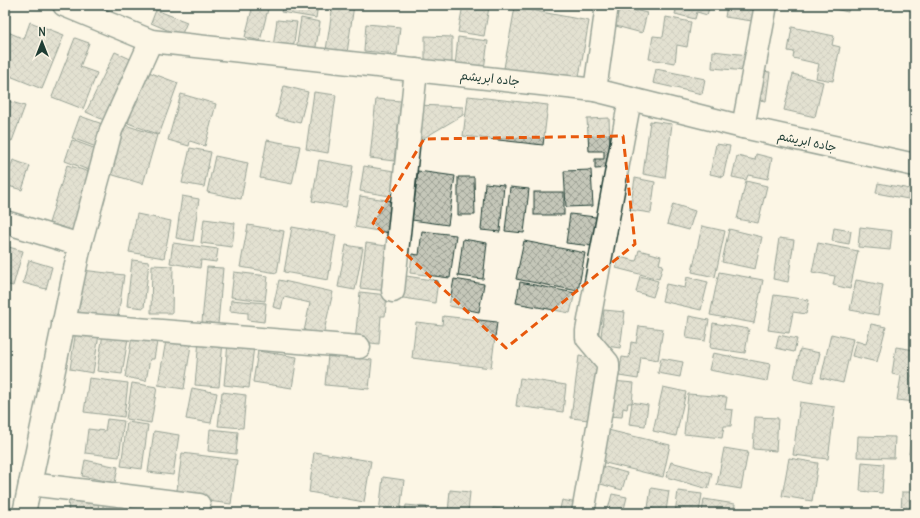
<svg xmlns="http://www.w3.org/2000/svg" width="920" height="518" viewBox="0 0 920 518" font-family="Delius,'Playpen Sans Arabic',sans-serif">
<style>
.building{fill:url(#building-cross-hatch);stroke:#1f3d34}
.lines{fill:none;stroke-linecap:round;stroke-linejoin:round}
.street-casing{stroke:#1f3d34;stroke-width:25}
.secondary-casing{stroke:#1f3d34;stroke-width:25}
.street{stroke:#fcf5e5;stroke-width:22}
.secondary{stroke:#fcf5e5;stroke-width:22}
.marked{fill:none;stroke:#e8590c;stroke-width:3;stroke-dasharray:8 5;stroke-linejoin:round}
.labels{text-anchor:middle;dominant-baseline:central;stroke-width:3;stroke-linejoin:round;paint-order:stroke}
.street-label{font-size:12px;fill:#1f3d34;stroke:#fcf5e5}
</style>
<defs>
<pattern id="building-cross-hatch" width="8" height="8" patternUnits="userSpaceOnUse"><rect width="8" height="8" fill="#c5c7b9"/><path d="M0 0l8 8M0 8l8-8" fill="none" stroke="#9fa397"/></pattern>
</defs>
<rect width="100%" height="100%" fill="#fcf5e5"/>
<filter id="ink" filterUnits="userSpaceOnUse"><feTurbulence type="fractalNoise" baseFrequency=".025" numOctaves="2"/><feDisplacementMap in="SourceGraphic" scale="8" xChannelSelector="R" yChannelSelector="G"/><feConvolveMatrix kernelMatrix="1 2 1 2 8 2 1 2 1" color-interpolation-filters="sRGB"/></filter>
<g filter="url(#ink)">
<!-- building -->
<g class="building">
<path d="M 253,5 L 269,5 L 260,41 L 245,37 Z"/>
<path d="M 283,5 L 318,5 L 316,18 L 281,12 Z"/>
<path d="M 333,5 L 354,5 L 347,53 L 326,50 Z"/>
<path d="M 373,5 L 400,5 L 399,8 Z"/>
<path d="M 404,5 L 435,5 L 435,7 L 404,6 Z"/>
<path d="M 463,5 L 476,5 L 489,7 L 484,36 L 458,32 Z"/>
<path d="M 677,5 L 710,5 L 707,15 L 697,12 L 695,19 L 675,14 Z"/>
<path d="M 727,5 L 761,5 L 759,22 L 725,17 Z"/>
<path d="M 816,5 L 849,5 L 848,12 Z"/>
<path d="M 617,6 L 647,13 L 642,33 L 612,25 Z"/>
<path d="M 515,7 L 589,21 L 578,82 L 504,68 Z"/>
<path d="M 5,8 L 11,11 L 5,25 Z"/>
<path d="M 156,10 L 187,22 L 181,36 L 151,23 Z"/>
<path d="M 666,17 L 691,22 L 687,47 L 677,45 L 675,63 L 649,59 L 653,36 L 663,37 Z"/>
<path d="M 301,18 L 320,22 L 315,53 L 296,50 Z"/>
<path d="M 277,20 L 297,22 L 293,50 L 273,47 Z"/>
<path d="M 30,22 L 64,35 L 42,89 L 5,74 L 5,40 L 8,32 L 24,39 Z"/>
<path d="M 366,24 L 400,27 L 397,54 L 364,51 Z"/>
<path d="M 792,27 L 834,36 L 832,45 L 840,47 L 833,81 L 816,78 L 819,64 L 793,58 L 794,52 L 788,51 Z"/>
<path d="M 425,36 L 452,37 L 452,64 L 425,64 Z"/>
<path d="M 458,37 L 488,41 L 484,69 L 455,66 Z"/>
<path d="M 75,38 L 89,43 L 80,67 L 97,73 L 83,109 L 52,97 Z"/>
<path d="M 713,51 L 748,55 L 746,71 L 712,68 Z"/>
<path d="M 115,52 L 137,62 L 108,122 L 86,112 Z"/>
<path d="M 656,69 L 705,79 L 702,94 L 653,83 Z"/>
<path d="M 756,70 L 770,72 L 766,101 L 752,99 Z"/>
<path d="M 146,71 L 178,83 L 159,135 L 128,123 Z"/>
<path d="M 793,74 L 823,82 L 815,117 L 784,110 Z"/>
<path d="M 284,86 L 308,92 L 300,123 L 276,117 Z"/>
<path d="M 314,92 L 336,95 L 328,153 L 306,149 Z"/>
<path d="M 181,94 L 216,104 L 205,146 L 190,141 L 189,146 L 168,140 Z"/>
<path d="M 468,96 L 548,105 L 543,145 L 463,136 Z"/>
<path d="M 376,99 L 401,101 L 394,161 L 370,158 Z"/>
<path d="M 8,101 L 25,106 L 12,141 L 5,138 L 5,108 Z"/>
<path d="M 418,105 L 463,107 L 463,115 L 417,142 Z"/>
<path d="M 80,116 L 108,126 L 99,148 L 72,138 Z"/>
<path d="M 609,118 L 611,168 L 595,169 L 595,159 L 604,159 L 604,151 L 589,151 L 587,119 Z"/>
<path d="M 650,121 L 672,124 L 665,178 L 643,174 Z"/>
<path d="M 125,125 L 157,135 L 143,184 L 110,174 Z"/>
<path d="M 72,140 L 99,150 L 91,171 L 65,161 Z"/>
<path d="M 267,140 L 300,146 L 292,184 L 260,178 Z"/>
<path d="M 716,144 L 730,146 L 723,177 L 710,174 Z"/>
<path d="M 190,148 L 211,152 L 204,187 L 182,183 Z"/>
<path d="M 756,154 L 772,158 L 768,179 L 748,175 L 746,180 L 732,177 L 737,156 L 755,160 Z"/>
<path d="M 215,156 L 248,163 L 241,199 L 207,192 Z"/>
<path d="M 13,160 L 30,166 L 22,190 L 5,185 L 5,168 L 10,169 Z"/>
<path d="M 319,160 L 353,166 L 346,207 L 312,201 Z"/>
<path d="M 67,165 L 96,174 L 78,232 L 49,223 Z"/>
<path d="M 364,166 L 400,172 L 396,197 L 360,191 Z"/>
<path d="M 591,170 L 593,206 L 566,207 L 564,171 Z"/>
<path d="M 418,171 L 455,176 L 448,225 L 412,220 Z"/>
<path d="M 458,177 L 474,177 L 475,215 L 458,215 Z"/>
<path d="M 635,178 L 655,182 L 651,213 L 630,210 Z"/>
<path d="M 746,181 L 767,186 L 758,223 L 737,219 Z"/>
<path d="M 485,183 L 504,185 L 500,232 L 481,230 Z"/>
<path d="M 878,183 L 910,189 L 908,199 L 876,193 Z"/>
<path d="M 510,187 L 529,189 L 524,233 L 505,231 Z"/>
<rect x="534" y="192" width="30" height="23"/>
<path d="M 182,196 L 199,199 L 193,241 L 176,238 Z"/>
<path d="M 360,196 L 400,202 L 395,234 L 355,227 Z"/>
<path d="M 673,204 L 695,211 L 689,230 L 667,224 Z"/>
<path d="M 137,214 L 171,221 L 164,258 L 129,252 Z"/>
<path d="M 570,214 L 604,218 L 600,247 L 566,243 Z"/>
<path d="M 204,219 L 235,223 L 232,247 L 201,243 Z"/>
<path d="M 248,225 L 284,231 L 277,273 L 240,267 Z"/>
<path d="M 702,226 L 725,231 L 715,277 L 692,272 Z"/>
<path d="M 292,227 L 336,235 L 328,280 L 284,272 Z"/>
<path d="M 860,227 L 892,231 L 890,250 L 858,247 Z"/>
<path d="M 834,228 L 851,231 L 849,244 L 832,241 Z"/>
<path d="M 729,229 L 762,237 L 755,269 L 722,262 Z"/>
<path d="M 422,231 L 456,235 L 450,278 L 410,273 L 412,254 L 419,255 Z"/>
<path d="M 779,238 L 794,240 L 788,282 L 773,279 Z"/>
<path d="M 463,239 L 487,243 L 483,279 L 458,276 Z"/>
<path d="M 524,241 L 585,253 L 578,291 L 516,279 Z"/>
<path d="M 173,243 L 218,249 L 216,262 L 201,260 L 200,268 L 170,263 Z"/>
<path d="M 366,243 L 393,247 L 387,291 L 360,288 Z"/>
<path d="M 818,243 L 858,251 L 850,289 L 833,285 L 835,276 L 812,272 Z"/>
<path d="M 346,245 L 363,248 L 355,290 L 338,287 Z"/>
<path d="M 5,246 L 23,251 L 13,286 L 5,284 Z"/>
<path d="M 639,250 L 661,256 L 659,264 L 663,265 L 659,279 L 616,268 L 619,257 L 636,261 Z"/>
<path d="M 29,260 L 52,267 L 46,289 L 23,283 Z"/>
<path d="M 132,260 L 149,262 L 144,308 L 127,306 Z"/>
<path d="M 152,265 L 173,266 L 172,313 L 151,313 Z"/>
<path d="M 207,267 L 223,268 L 218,324 L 202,322 Z"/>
<path d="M 82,270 L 124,275 L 118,318 L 76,312 Z"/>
<path d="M 234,272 L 268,276 L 265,301 L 231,297 Z"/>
<path d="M 719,272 L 763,280 L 754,323 L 710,315 Z"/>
<path d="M 400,275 L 438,281 L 435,303 L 397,297 Z"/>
<path d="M 640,276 L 658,281 L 653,297 L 636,292 Z"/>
<path d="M 687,277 L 708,282 L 701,310 L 662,301 L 666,284 L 685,288 Z"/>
<path d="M 454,279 L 484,284 L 479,312 L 449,306 Z"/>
<path d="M 279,280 L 333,292 L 322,340 L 303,336 L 310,303 L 284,297 L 281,309 L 273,307 Z"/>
<path d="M 856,280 L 883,285 L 878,315 L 850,310 Z"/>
<path d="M 520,282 L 575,293 L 570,313 L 516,303 Z"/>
<path d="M 360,292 L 387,295 L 385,316 L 381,316 L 379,344 L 355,341 Z"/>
<path d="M 774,295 L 809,300 L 806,314 L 793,312 L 789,333 L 768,330 Z"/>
<path d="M 231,300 L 266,303 L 264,322 L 248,320 L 248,313 L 230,311 Z"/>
<path d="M 604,310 L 625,312 L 620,348 L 600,345 Z"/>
<path d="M 443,316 L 497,322 L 491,368 L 412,358 L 416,322 L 442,325 Z"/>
<path d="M 689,316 L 709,320 L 705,341 L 686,338 Z"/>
<path d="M 713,323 L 749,329 L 745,353 L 710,348 Z"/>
<path d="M 871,324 L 886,327 L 877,362 L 852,356 L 856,341 L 866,344 Z"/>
<path d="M 639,326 L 663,329 L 658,360 L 641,357 L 638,379 L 619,376 L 622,357 L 629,358 L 631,342 L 636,343 Z"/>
<path d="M 76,330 L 99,334 L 93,373 L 70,369 Z"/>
<path d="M 103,334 L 128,338 L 122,374 L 97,371 Z"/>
<path d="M 831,334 L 853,339 L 843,383 L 821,378 Z"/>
<path d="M 167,335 L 192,339 L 184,389 L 158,385 Z"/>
<path d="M 779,335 L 797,339 L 794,352 L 776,348 Z"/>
<path d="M 132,337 L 157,342 L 154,359 L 150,359 L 146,381 L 125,377 Z"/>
<path d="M 199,340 L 223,341 L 219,387 L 195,385 Z"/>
<path d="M 228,343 L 254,346 L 249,388 L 224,385 Z"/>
<path d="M 896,347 L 915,350 L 915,402 L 897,400 L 901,376 L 892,374 Z"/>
<path d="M 800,349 L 820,353 L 813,382 L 794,378 Z"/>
<path d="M 258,351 L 297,357 L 292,388 L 253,382 Z"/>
<path d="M 713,353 L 770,364 L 767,381 L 709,370 Z"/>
<path d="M 328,355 L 372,360 L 369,389 L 325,385 Z"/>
<path d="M 579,356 L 598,359 L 589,420 L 571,418 Z"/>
<path d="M 661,358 L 683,362 L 680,377 L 658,373 Z"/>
<path d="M 89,378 L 128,383 L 124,417 L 84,412 Z"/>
<path d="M 520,378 L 566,385 L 563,412 L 516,406 Z"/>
<path d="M 612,381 L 634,383 L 632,403 L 628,403 L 627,409 L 623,408 L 622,417 L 608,416 Z"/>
<path d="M 132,383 L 157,387 L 151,423 L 126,419 Z"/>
<path d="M 663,387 L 686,392 L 676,436 L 653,431 Z"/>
<path d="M 192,388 L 217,393 L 211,423 L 186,419 Z"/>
<path d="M 222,392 L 246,395 L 243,428 L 218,426 Z"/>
<path d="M 688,394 L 727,397 L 725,409 L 733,410 L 731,426 L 724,426 L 722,438 L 684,434 Z"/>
<path d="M 632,402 L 648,405 L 645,426 L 629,424 Z"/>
<path d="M 800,402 L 835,407 L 828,459 L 793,455 Z"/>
<path d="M 755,417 L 778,418 L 776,451 L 753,449 Z"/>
<path d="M 107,419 L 124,421 L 119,457 L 85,453 L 88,429 L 105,431 Z"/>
<path d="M 127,422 L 148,425 L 142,469 L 121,466 Z"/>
<path d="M 210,429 L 238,432 L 236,454 L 208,451 Z"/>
<path d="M 608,430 L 670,445 L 663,477 L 601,462 Z"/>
<path d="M 913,430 L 915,430 L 915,455 L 909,454 Z"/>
<path d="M 154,431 L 179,435 L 173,475 L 148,472 Z"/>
<path d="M 858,436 L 895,437 L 894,458 L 857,457 Z"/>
<path d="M 724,448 L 748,452 L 741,489 L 717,485 Z"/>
<path d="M 314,452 L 371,461 L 364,502 L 309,492 Z"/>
<path d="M 182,453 L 237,460 L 231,504 L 176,497 Z"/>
<path d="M 789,458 L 818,463 L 812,501 L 782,496 Z"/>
<path d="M 85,460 L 118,467 L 115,483 L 82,476 Z"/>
<path d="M 671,462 L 712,473 L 708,489 L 666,477 Z"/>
<path d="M 862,462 L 884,464 L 882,493 L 860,491 Z"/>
<path d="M 602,466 L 627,473 L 622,490 L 597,483 Z"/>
<path d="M 383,477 L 404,480 L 400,513 L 379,513 Z"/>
<path d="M 651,488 L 669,491 L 666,511 L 648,508 Z"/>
<path d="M 450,490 L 470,492 L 468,513 L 448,513 Z"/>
<path d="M 678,491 L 702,494 L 699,513 L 675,513 Z"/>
<path d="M 902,492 L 915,492 L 915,513 L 901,513 Z"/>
<path d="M 612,494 L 627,497 L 623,513 L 607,513 Z"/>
<path d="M 69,497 L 99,499 L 98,513 L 68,513 Z"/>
<path d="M 704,499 L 735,504 L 734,513 L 702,513 Z"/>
<path d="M 562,500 L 582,504 L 580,513 L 559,513 Z"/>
<path d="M 103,502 L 127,503 L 127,513 L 103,513 Z"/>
<path d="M 406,505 L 427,507 L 426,513 L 405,513 Z"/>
<path d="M 493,508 L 536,513 L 492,513 Z"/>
<path d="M 214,511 L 231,512 L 231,513 L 214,513 Z"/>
<path d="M 430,511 L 444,512 L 444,513 L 430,513 Z"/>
</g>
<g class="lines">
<!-- street casing -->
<g class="street-casing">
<g id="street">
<path d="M 595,90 L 607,5"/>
<path d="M 743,127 L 766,5"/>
<path d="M 5,222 L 80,245"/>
<path d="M 393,291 L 416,70"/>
<path d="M 63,323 L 359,347"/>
<path d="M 30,484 L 199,505"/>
<path d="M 24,513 L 80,245 L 102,165 L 111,130 L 151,41"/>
<path d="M 583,513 L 608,370 L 608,363 L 587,338 L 587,331 L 630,99"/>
</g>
</g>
<!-- secondary casing -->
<g class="secondary-casing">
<path id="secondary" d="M 64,5 L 151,41 L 595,90 L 743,127 L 915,165"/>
</g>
<!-- street -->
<use href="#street" class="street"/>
<!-- secondary -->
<use href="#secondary" class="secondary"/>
</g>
</g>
<!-- marked area -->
<path d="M0 0H920V518H0ZM 623,136 L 635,244 L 506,348 L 373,223 L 424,139 Z" fill="#fcf5e5" fill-opacity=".55" fill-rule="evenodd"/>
<path class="marked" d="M 623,136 L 635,244 L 506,348 L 373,223 L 424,139 Z"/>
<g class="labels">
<!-- street labels -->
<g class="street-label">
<text transform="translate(490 78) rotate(6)">جاده ابریشم</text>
<text transform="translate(807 141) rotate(12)">جاده ابریشم</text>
</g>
</g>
<!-- margin -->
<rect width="920" height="518" fill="none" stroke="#fcf5e5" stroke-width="20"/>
<rect x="10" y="10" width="900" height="498" fill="none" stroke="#1f3d34" stroke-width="1.5" filter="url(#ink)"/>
<!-- north arrow -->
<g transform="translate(42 42)" stroke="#fcf5e5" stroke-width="3" paint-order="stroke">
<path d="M0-3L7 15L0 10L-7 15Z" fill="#1f3d34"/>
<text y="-6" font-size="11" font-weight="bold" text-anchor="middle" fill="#1f3d34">N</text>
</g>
</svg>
